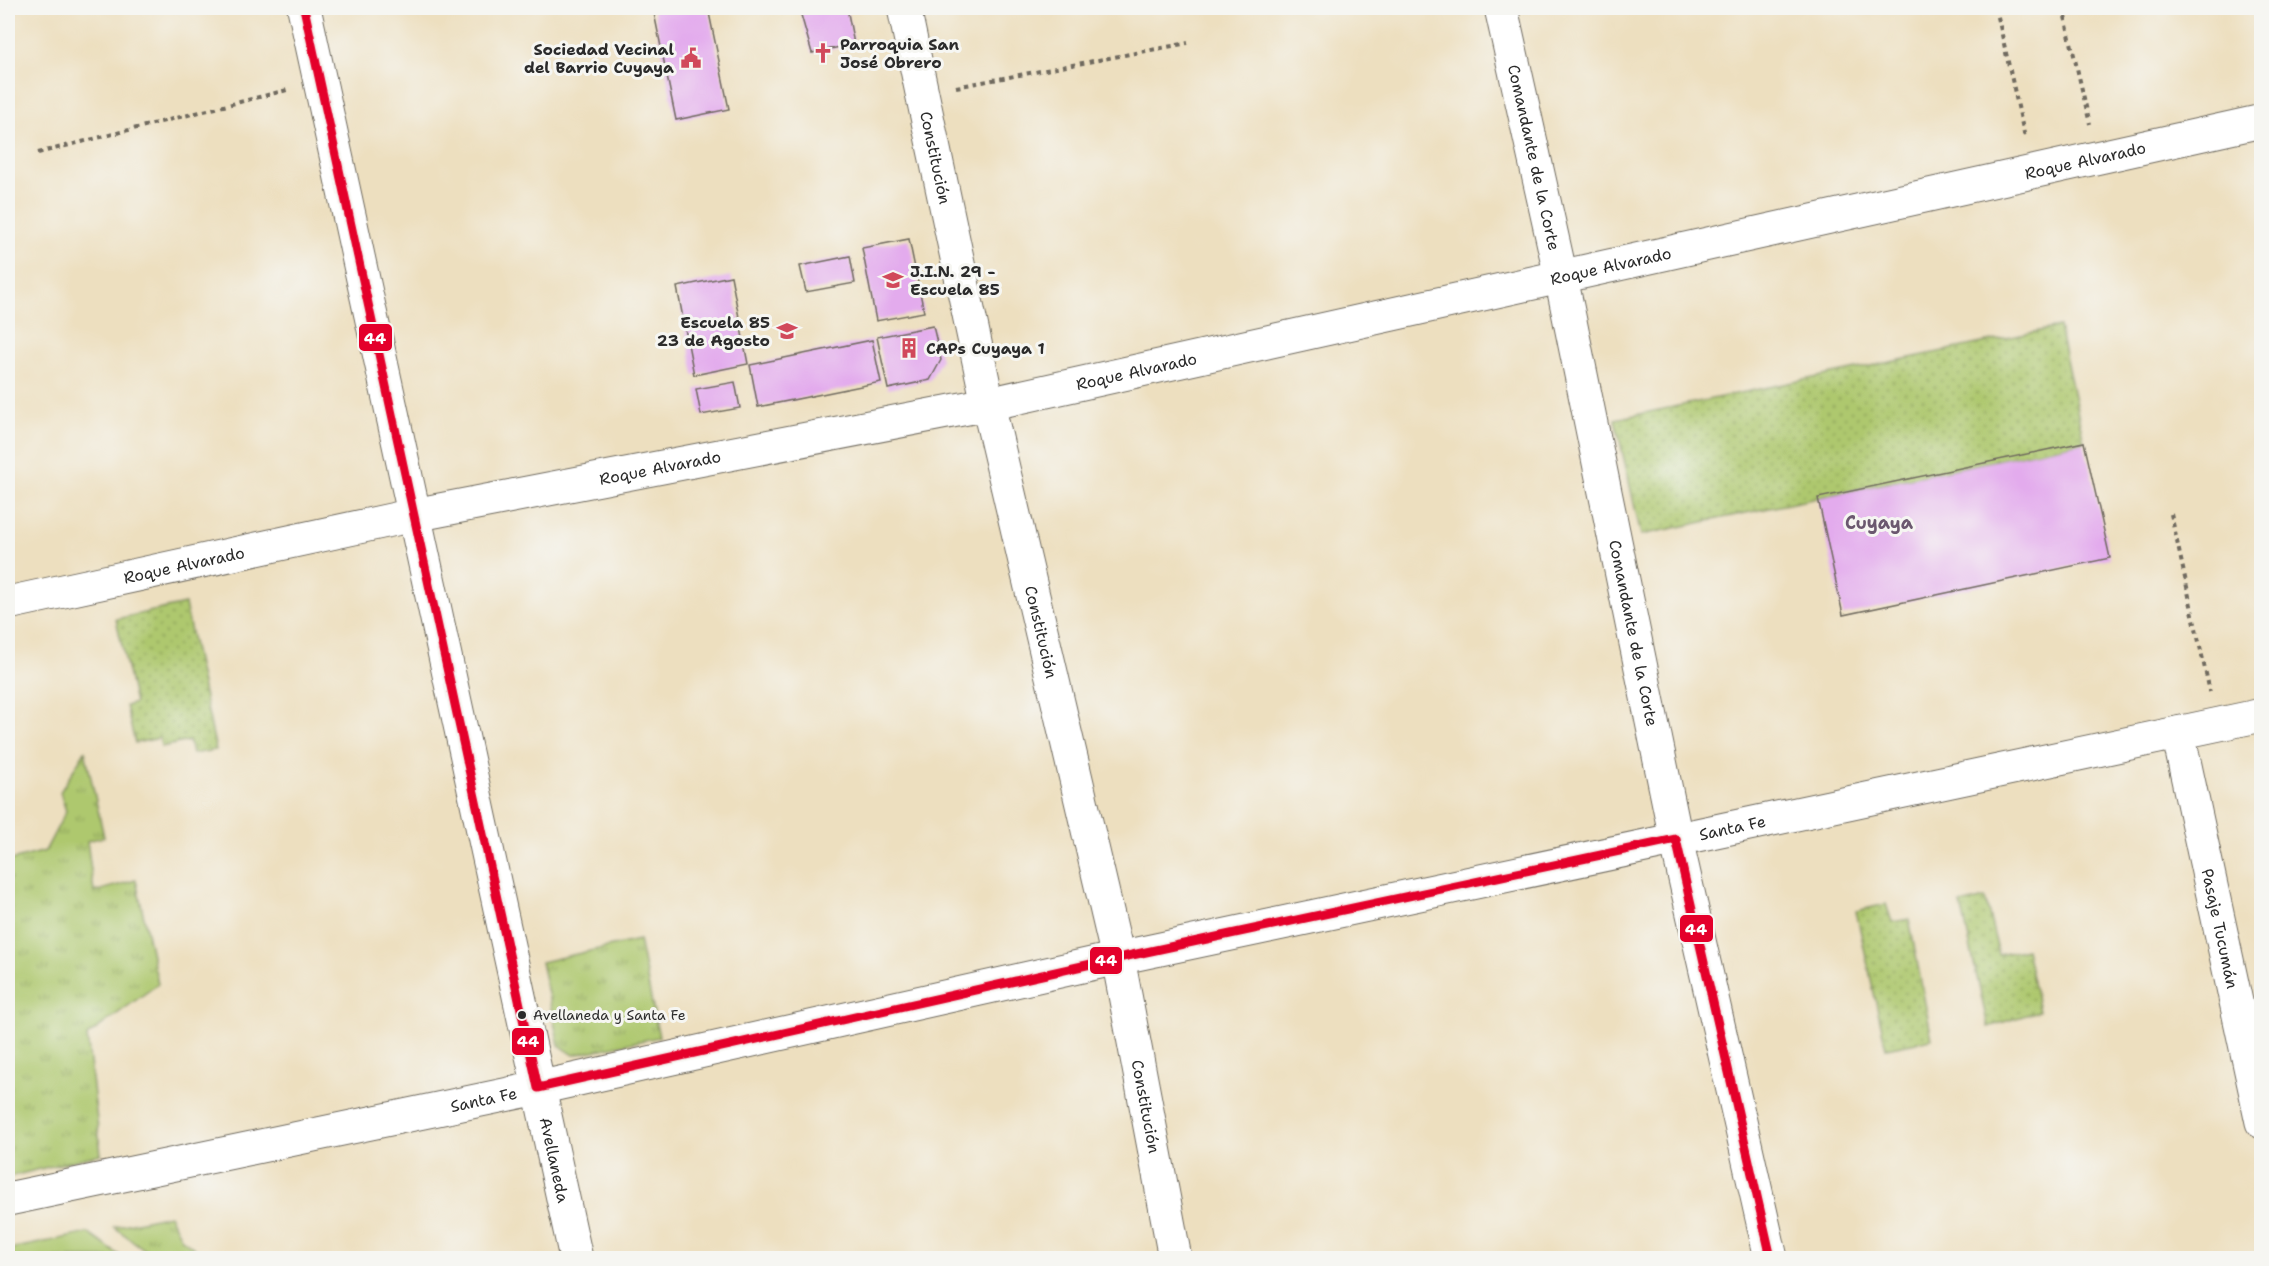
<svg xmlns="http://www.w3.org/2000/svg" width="2269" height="1266" viewBox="0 0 2269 1266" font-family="'Shantell Sans',sans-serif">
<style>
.grass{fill:url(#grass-tufts);stroke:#6c7a4c;stroke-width:1.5}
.park{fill:#aec86e;stroke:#6c7a4c;stroke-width:1.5}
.garden{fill:url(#garden-dots);stroke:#6c7a4c;stroke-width:1.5}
.building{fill:#e3abed}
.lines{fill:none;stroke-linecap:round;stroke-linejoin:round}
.street-casing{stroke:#6f6a5f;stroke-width:35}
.path{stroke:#6f6a5f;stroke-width:4;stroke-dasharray:4.5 4.5;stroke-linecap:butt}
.street{stroke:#fff;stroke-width:33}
.bus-1-casing{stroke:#f6f6f2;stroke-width:14}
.bus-1{stroke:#e4002b;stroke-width:9}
.bus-dot{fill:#2b2b2b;stroke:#f6f6f2;stroke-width:2}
.labels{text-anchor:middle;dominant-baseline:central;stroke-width:6;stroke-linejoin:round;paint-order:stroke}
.bus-label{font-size:14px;fill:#2b2b2b;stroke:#f6f6f2;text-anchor:start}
.poi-label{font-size:16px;font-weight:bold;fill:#2b2b2b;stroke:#f6f6f2;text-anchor:start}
.street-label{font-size:16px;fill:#2b2b2b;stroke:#f6f6f2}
.neighbourhood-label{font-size:18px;font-weight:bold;fill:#6b586f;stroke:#f6f6f2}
.line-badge{stroke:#f6f6f2;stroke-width:2}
.badge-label{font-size:16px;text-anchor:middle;font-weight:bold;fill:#fff}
</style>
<defs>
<pattern id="grass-tufts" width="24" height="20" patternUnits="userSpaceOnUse" patternTransform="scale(1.5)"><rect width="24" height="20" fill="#aec86e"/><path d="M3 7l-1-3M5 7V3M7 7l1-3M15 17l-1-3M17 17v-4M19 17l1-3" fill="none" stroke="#8ea35b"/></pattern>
<pattern id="garden-dots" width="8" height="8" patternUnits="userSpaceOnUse" patternTransform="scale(1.5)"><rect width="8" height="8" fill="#aec86e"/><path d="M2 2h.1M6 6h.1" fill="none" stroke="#8ea35b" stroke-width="1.8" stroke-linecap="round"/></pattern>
</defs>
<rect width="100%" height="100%" fill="#f6f6f2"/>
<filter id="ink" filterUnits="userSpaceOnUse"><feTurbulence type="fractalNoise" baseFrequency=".0167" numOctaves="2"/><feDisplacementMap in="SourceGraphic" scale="12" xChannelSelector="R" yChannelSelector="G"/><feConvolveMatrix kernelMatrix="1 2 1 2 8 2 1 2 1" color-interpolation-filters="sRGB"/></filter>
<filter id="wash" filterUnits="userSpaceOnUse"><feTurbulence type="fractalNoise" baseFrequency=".008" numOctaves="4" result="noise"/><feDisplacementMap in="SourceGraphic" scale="24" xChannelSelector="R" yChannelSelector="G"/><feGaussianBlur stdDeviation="1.35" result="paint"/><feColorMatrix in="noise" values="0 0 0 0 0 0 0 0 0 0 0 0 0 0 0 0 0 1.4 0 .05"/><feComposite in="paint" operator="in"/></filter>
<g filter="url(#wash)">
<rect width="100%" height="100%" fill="#eddfbf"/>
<!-- grass -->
<g class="grass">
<path d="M 85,751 L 104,837 L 87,841 L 94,892 L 136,880 L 158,984 L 87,1036 L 101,1154 L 8,1177 L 8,861 L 45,851 L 66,811 L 60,792 Z"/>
<path d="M 639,940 L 659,1037 L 574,1055 L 559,1045 L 541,962 Z"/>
<path d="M 169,1215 L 182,1239 L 207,1258 L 156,1258 L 114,1227 Z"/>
</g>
<!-- park -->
<path class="park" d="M 88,1233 L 123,1258 L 8,1258 L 8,1252 L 11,1249 Z"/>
<!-- garden -->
<g class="garden">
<path d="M 2059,327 L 2084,442 L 1641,535 L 1615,419 Z"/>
<path d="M 185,604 L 216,750 L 192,754 L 189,741 L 161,747 L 160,738 L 135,743 L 126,706 L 135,703 L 116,619 Z"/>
<path d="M 1985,898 L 1999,955 L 2026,949 L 2039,1011 L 1988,1027 L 1961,904 Z"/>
<path d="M 1886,904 L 1892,922 L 1909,919 L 1932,1039 L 1886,1048 L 1856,911 Z"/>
</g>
<g id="blocks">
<!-- building -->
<g class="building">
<path d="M 653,8 L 708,8 L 729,109 L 676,120 Z"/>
<path d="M 799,8 L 847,8 L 854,44 L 812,53 Z"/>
<path d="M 909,239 L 924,312 L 876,321 L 862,248 Z"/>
<path d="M 850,256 L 855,283 L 806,292 L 800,266 Z"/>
<path d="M 731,276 L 748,364 L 694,375 L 677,287 Z"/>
<path d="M 933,326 L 941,360 L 930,380 L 888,389 L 877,337 Z"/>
<path d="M 872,340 L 881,382 L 758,407 L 750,365 Z"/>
<path d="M 735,382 L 740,408 L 701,415 L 696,389 Z"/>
<path d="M 2084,442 L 2110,558 L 1843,615 L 1818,498 Z"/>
</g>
</g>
</g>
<g filter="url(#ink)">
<use href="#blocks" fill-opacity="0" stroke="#6f6a5f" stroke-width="1.5"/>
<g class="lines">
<!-- street casing -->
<g class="street-casing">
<g id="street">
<path id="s1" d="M 304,8 L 576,1258"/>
<path id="s2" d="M 904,8 L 988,404 L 1118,958 L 1175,1258"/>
<path id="s3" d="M 1501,8 L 1561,277 L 1676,839 L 1771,1258"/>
<path id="s4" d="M 8,603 L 414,515 L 988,404 L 2262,121"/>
<path id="s5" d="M 2178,733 L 2262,1122"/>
<path id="s6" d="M 8,1199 L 538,1088 L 1118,958 L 2262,715"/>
</g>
</g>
<!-- path -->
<g class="path">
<path d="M 1996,8 L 2025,138"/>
<path d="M 2063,8 L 2090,124"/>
<path d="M 956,87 L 1188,43"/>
<path d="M 38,153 L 287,90"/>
<path d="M 2171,514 L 2210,692"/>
</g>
<!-- street -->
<use href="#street" class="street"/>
<!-- bus-1 casing -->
<g class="bus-1-casing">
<path id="bus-1" d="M 304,8 L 538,1088 L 1118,958 L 1676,839 L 1771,1258"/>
</g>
<!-- bus-1 -->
<use href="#bus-1" class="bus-1"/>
</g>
</g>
<!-- icons -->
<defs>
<g id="church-bare" transform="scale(1.62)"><path d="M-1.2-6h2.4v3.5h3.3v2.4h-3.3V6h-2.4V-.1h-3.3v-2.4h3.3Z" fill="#d1495b" stroke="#f6f6f2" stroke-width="2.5" paint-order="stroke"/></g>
<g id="civic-bare" transform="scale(1.62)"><path d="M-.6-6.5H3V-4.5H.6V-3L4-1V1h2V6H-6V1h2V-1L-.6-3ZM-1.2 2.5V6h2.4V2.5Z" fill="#d1495b" stroke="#f6f6f2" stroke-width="2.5" paint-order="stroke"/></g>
<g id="school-bare" transform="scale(1.62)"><path d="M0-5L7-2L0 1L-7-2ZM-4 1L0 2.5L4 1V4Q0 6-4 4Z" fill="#d1495b" stroke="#f6f6f2" stroke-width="2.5" paint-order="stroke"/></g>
<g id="building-bare" transform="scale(1.62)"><path d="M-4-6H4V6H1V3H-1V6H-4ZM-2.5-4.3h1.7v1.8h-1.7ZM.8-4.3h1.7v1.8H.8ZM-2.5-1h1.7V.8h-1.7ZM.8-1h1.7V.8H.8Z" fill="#d1495b" stroke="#f6f6f2" stroke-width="2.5" paint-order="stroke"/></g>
</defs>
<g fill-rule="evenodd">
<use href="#church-bare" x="823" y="53"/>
<use href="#civic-bare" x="691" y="58"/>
<use href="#school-bare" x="893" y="280"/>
<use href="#school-bare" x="787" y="331"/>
<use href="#building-bare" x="909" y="348"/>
</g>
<!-- markers -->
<circle class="bus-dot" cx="522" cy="1015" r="5"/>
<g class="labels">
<!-- bus labels -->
<g class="bus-label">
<text x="533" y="1015">Avellaneda y Santa Fe</text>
</g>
<!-- poi labels -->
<g class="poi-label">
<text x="840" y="44">Parroquia San<tspan x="840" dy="18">José Obrero</tspan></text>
<text x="674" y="49" text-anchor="end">Sociedad Vecinal<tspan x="674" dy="18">del Barrio Cuyaya</tspan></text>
<text x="910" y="271">J.I.N. 29 -<tspan x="910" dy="18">Escuela 85</tspan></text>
<text x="770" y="322" text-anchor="end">Escuela 85<tspan x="770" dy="18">23 de Agosto</tspan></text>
<text x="926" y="348">CAPs Cuyaya 1</text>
</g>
<!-- street labels -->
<g class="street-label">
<text stroke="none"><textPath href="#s2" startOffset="153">Constitución</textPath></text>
<text stroke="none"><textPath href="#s3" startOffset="153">Comandante de la Corte</textPath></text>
<text stroke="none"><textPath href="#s4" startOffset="2124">Roque Alvarado</textPath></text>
<text stroke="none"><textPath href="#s4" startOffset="1638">Roque Alvarado</textPath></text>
<text stroke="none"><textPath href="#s4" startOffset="1152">Roque Alvarado</textPath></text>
<text stroke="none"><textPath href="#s4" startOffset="666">Roque Alvarado</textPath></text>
<text stroke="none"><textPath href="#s4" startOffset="180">Roque Alvarado</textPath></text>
<text stroke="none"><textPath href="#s2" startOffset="639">Constitución</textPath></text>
<text stroke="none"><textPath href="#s3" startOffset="639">Comandante de la Corte</textPath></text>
<text stroke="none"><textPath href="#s6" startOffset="1764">Santa Fe</textPath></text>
<text stroke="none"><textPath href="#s5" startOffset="200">Pasaje Tucumán</textPath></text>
<text stroke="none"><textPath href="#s6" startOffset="486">Santa Fe</textPath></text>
<text stroke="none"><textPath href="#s2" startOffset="1125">Constitución</textPath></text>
<text stroke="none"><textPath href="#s1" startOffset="1179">Avellaneda</textPath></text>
</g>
<!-- neighbourhood labels -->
<g class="neighbourhood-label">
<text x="1879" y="523">Cuyaya</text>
</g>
</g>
<g class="line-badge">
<rect x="358" y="323" width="35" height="29" rx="6" fill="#e4002b"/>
<rect x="1679" y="914" width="35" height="29" rx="6" fill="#e4002b"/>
<rect x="1089" y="946" width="34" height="29" rx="6" fill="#e4002b"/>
<rect x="511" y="1027" width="34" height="29" rx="6" fill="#e4002b"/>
</g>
<g class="badge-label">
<text x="375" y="344">44</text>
<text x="1696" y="935">44</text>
<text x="1106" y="966">44</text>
<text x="528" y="1047">44</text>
</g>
<!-- margin -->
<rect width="2269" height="1266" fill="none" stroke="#f6f6f2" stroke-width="30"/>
</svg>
